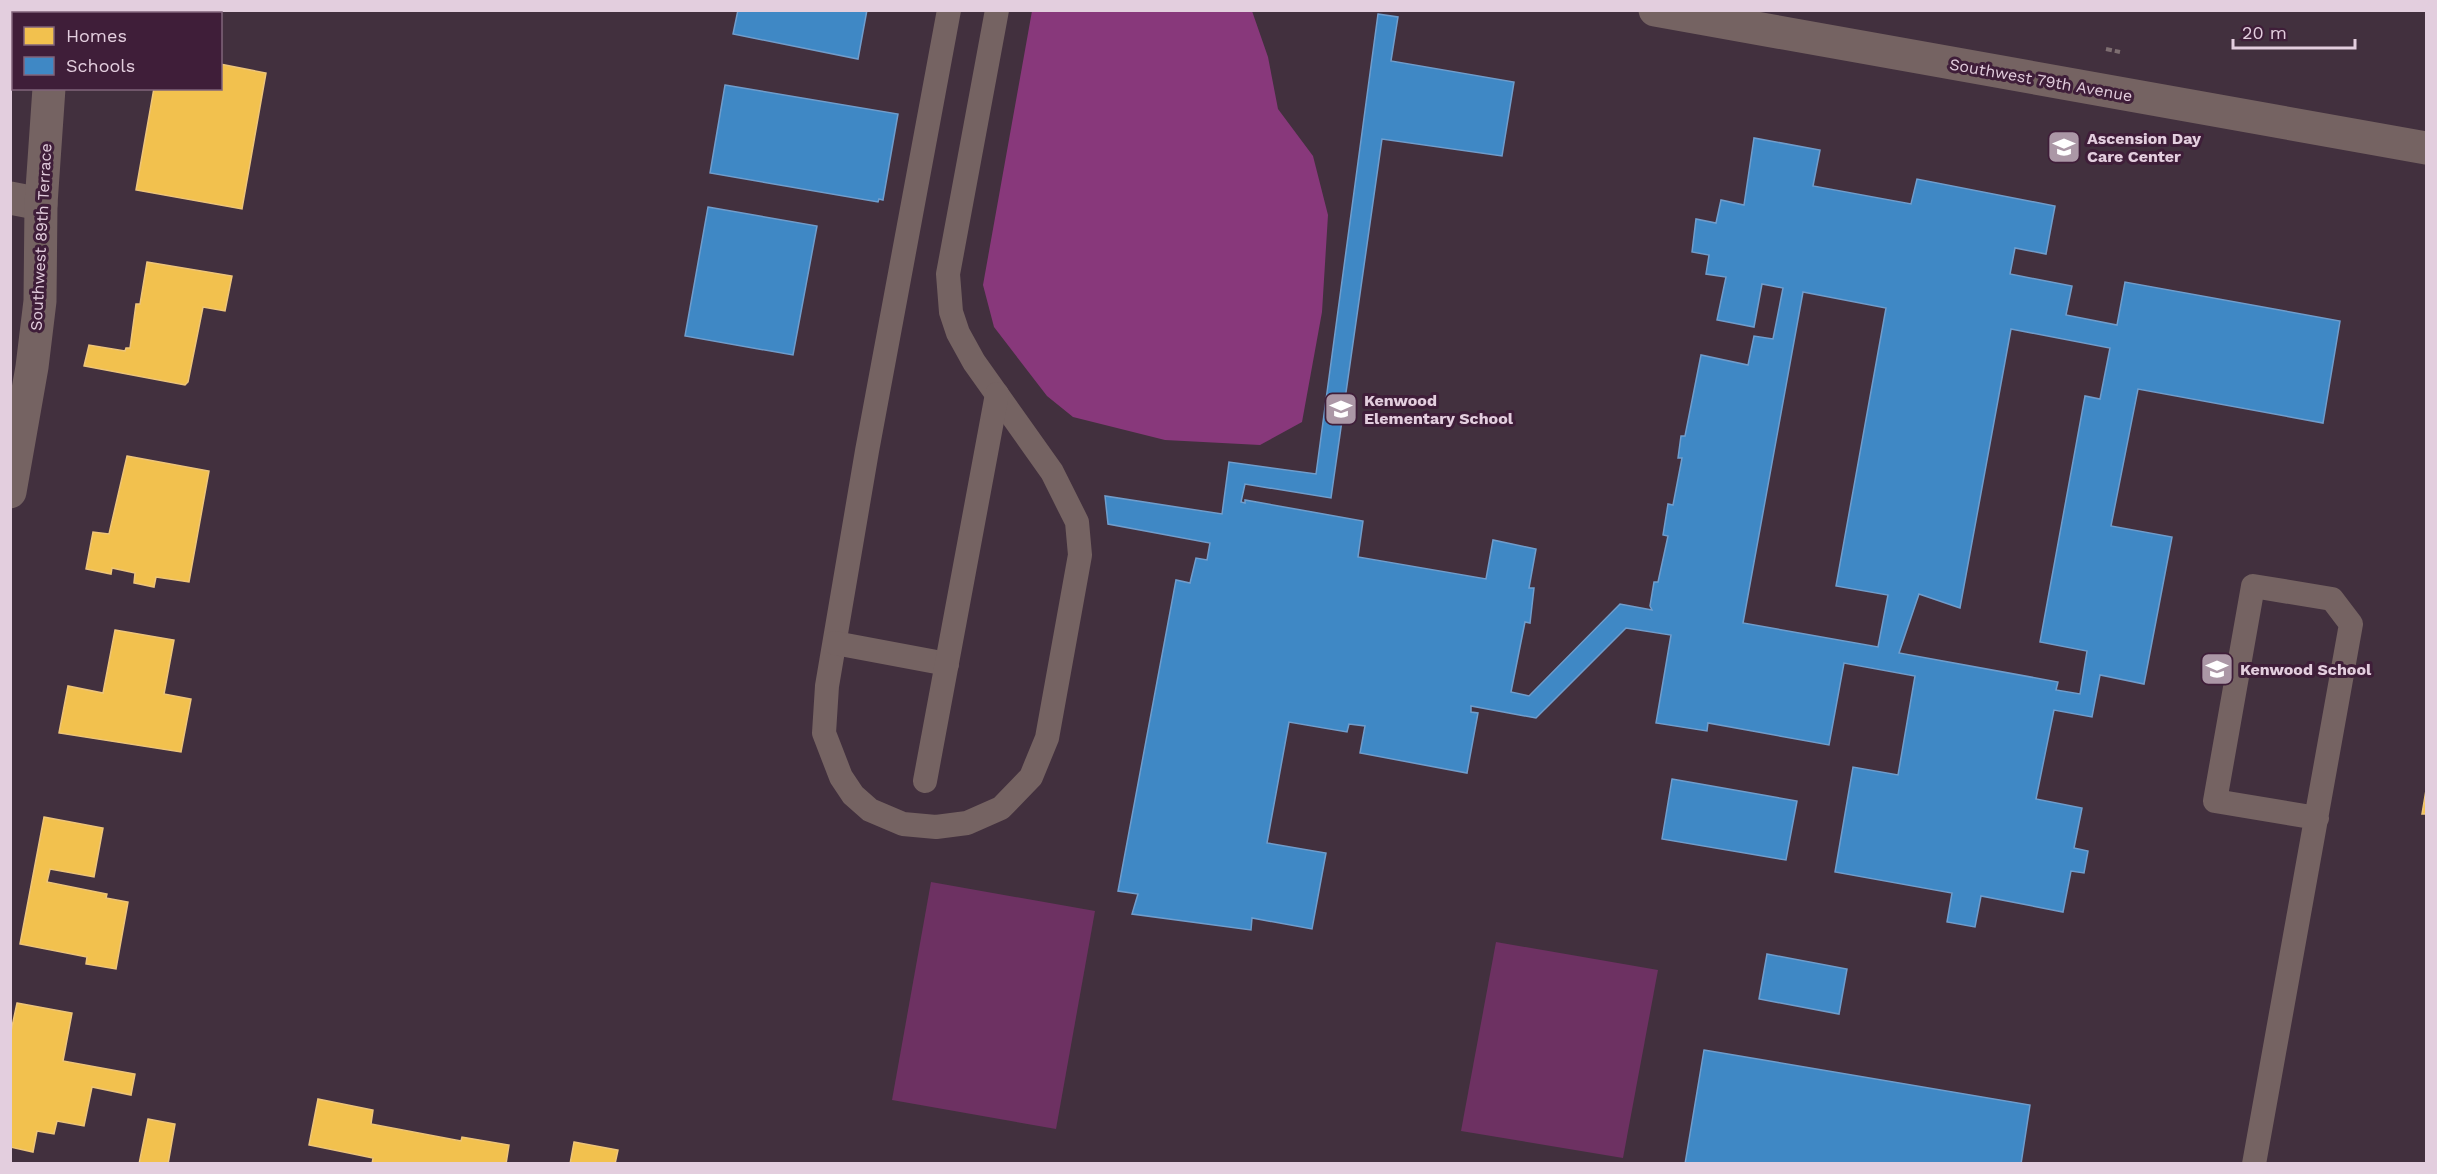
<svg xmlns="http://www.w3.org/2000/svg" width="2437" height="1174" viewBox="0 0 2437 1174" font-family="'Work Sans',sans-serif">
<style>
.green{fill:#6d3162}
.forest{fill:#88387b}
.homes{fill:#f2c14e;stroke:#eec579;stroke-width:1.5}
.schools{fill:#3f88c5;stroke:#709dcc;stroke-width:1.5;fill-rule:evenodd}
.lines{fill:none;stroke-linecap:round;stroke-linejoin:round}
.path{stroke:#7e6e71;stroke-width:4;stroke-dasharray:6 3;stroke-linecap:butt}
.service{stroke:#756362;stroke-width:24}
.minor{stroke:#756362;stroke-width:33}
.tertiary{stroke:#756362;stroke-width:33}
.labels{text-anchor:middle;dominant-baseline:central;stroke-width:6;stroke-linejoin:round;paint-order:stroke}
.street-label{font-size:16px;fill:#e3cede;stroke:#3f1e39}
.poi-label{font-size:16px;font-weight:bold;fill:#e3cede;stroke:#3f1e39;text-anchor:start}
</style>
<rect width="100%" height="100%" fill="#42303e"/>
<!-- green -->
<g class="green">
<path d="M 931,882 L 1095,911 L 1056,1129 L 892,1100 Z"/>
<path d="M 1496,942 L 1658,970 L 1623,1158 L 1461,1131 Z"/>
</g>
<!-- forest -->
<path class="forest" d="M 1032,11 L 1252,11 L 1268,57 L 1278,109 L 1313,156 L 1328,215 L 1322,312 L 1302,422 L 1260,445 L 1165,440 L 1073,417 L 1047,396 L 994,327 L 983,285 Z"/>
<!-- homes -->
<g class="homes">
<path d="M 220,64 L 266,73 L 242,209 L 136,190 L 154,88 L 220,88 Z"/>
<path d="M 147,262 L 232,276 L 225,311 L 203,307 L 188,382 L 185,385 L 84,366 L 89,345 L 125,351 L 126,348 L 130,348 L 136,304 L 140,304 Z"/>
<path d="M 127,456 L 209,471 L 189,582 L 156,577 L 154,587 L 134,583 L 135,573 L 112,568 L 111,574 L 86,569 L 93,532 L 109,534 Z"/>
<path d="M 115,630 L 174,640 L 164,694 L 191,699 L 181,752 L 59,733 L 68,686 L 103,693 Z"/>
<path d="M 2426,790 L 2426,814 L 2422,814 Z"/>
<path d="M 44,817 L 103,828 L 94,877 L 50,869 L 47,882 L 107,894 L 106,898 L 128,902 L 116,969 L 86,964 L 87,957 L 20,944 Z"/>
<path d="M 17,1003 L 72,1013 L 63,1061 L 135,1074 L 131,1095 L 92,1087 L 84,1126 L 57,1121 L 54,1134 L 37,1131 L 33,1152 L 10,1147 L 10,1036 Z"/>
<path d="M 318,1099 L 373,1110 L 371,1124 L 461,1141 L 462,1137 L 509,1145 L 506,1164 L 372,1164 L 373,1158 L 309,1145 Z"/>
<path d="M 148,1119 L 175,1124 L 168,1164 L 139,1164 Z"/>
<path d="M 574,1142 L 618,1150 L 615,1164 L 570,1164 Z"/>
</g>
<!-- schools -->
<g class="schools">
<path d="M 738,10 L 867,10 L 858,59 L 733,34 Z"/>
<path d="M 1378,14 L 1398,17 L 1391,61 L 1514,82 L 1502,156 L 1382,139 L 1331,498 L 1245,484 L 1241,502 L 1245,503 L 1245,500 L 1363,521 L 1358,557 L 1486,579 L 1493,540 L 1536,549 L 1529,588 L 1534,588 L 1530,623 L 1525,622 L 1511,692 L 1529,696 L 1620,604 L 1652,610 L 1650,606 L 1654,582 L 1658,582 L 1668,536 L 1663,535 L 1668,504 L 1673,505 L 1682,458 L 1678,458 L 1681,436 L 1685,436 L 1701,355 L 1748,365 L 1754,336 L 1773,339 L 1783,288 L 1762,284 L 1754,327 L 1717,320 L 1726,277 L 1706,274 L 1709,255 L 1692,252 L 1696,219 L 1716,223 L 1721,200 L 1744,205 L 1754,138 L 1820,150 L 1813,186 L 1911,204 L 1917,179 L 2055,206 L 2046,254 L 2015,248 L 2010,274 L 2072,286 L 2066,315 L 2117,325 L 2125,282 L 2340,321 L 2323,423 L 2138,389 L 2111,526 L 2172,537 L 2144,684 L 2100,675 L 2092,717 L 2054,710 L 2036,799 L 2082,808 L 2074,848 L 2088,851 L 2084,873 L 2071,871 L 2063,912 L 1981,896 L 1975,927 L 1947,922 L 1952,893 L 1835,872 L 1853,767 L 1898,775 L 1915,676 L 1844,663 L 1829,745 L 1708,723 L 1707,731 L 1656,723 L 1671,635 L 1626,628 L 1536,718 L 1471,706 L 1471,712 L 1478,713 L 1467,773 L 1360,753 L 1365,726 L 1349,724 L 1347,732 L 1289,722 L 1267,843 L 1326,853 L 1312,929 L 1252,918 L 1251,930 L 1132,914 L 1138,894 L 1118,891 L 1176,580 L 1190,583 L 1196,558 L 1207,560 L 1210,543 L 1108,524 L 1105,496 L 1222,514 L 1229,462 L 1316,474 ZM 1803,292 L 1886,308 L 1836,586 L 1888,595 L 1878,647 L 1743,623 ZM 2011,329 L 2110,348 L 2100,399 L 2085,396 L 2040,642 L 2087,651 L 2080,694 L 2056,690 L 2058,682 L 1899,653 L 1919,594 L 1960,608 Z"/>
<path d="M 725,85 L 898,114 L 883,200 L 879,199 L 878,202 L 710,173 Z"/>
<path d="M 708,207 L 817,226 L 793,355 L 685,336 Z"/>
<path d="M 1672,779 L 1797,801 L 1786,860 L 1662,839 Z"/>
<path d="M 1767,954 L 1847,969 L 1839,1014 L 1759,999 Z"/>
<path d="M 1704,1050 L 2030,1105 L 2021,1164 L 1685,1164 Z"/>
</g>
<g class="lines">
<!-- path -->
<path class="path" d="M 2106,49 L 2120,52"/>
<!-- service -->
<g class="service">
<path d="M 949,10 L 867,451 L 827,686 L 824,733 L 841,777 L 853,795 L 870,810 L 903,824 L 936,827 L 967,823 L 1001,808 L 1031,777 L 1047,738 L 1080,555 L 1077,522 L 1052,472 L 974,362 L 958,333 L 951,312 L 948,274 L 997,10"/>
<path d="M 835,643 L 947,664"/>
<path d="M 925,781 L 997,394"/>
<path d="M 2254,1164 L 2351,624 L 2332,599 L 2253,586 L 2215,801 L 2317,818"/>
</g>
<!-- minor -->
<g class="minor">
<path d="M 61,14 L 62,10"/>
<path d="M 10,198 L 41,204"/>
<path d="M 10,492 L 32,367 L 40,301 L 41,204 L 49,88"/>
</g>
<!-- tertiary -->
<path class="tertiary" d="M 1655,10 L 2426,148"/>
</g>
<!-- icons -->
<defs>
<g id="school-square" transform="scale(1.725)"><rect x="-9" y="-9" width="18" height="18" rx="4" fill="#ab97a6" stroke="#3f1e39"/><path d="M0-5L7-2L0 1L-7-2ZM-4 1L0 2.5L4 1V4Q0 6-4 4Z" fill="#fff"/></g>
</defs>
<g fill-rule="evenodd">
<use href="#school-square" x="2064" y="147"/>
<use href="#school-square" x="1341" y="409"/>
<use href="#school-square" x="2217" y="669"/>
</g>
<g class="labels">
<!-- street labels -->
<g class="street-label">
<text transform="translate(2041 80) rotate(10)">Southwest 79th Avenue</text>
<text transform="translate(41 237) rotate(-87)">Southwest 89th Terrace</text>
</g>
<!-- poi labels -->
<g class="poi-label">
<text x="2087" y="138">Ascension Day<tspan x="2087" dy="18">Care Center</tspan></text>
<text x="1364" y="400">Kenwood<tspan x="1364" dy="18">Elementary School</tspan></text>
<text x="2240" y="669">Kenwood School</text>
</g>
</g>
<!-- border -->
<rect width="2437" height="1174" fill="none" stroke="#e3cede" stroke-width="24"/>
<!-- legend -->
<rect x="12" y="12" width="210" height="78" fill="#3f1e39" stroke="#81647b" stroke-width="1.5"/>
<rect x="24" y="27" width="30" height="18" fill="#f2c14e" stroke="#81647b" stroke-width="1.5"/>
<text x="66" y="42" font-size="18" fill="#e3cede">Homes</text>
<rect x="24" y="57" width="30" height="18" fill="#3f88c5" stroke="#81647b" stroke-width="1.5"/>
<text x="66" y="72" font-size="18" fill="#e3cede">Schools</text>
<!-- scale -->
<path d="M2233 39v9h122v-9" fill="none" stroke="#e3cede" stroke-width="3"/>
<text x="2242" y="39" font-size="18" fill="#e3cede" stroke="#3f1e39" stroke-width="4.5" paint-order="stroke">20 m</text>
</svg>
